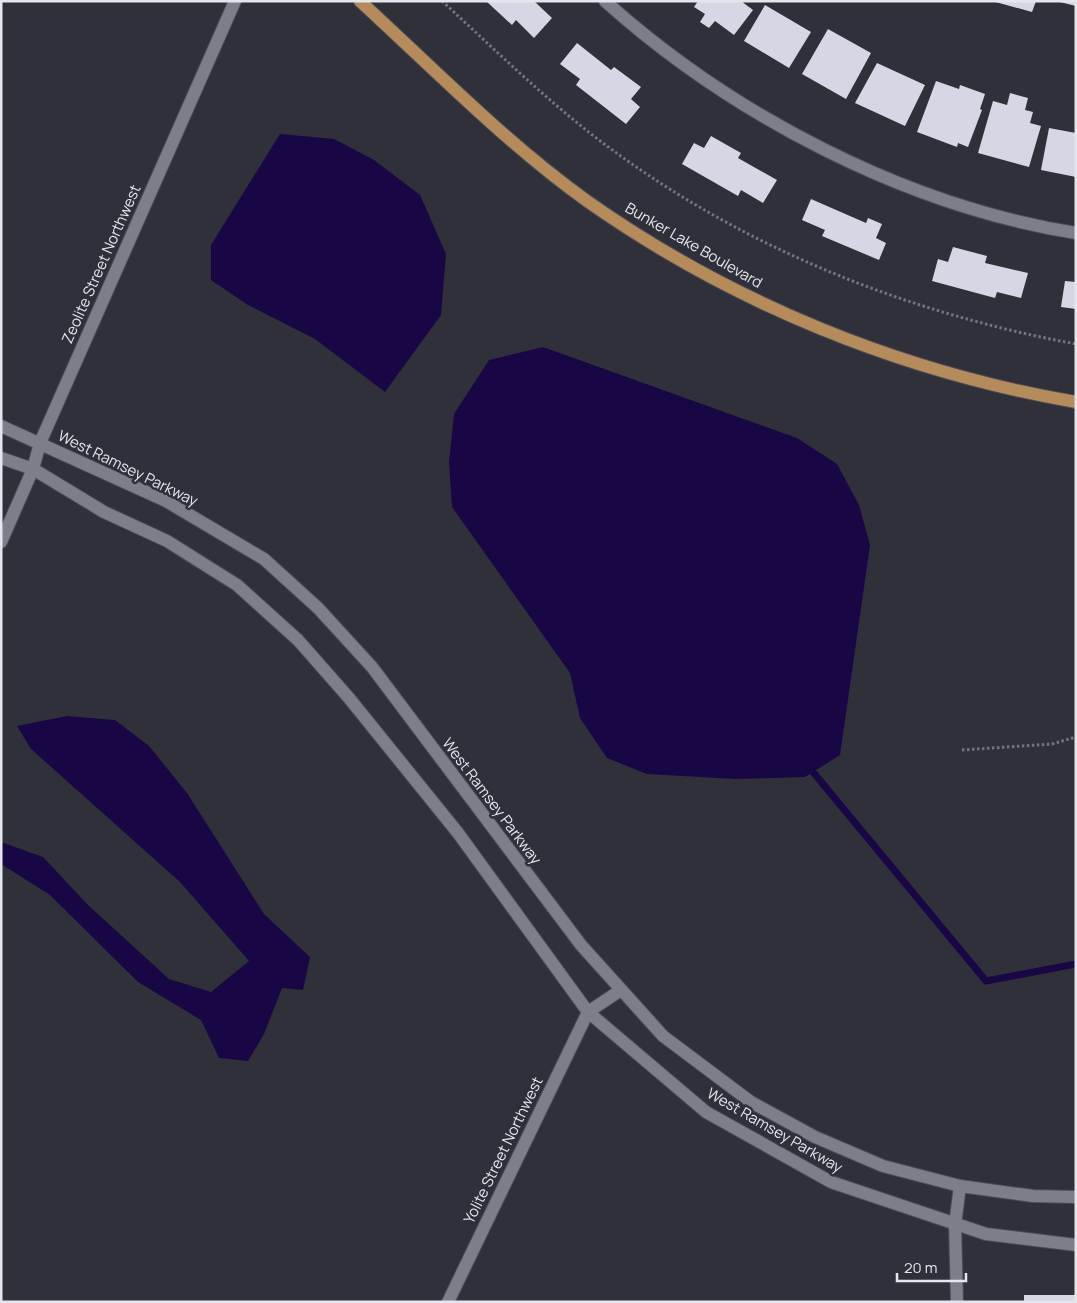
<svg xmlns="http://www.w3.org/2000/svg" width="1077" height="1303" viewBox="0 0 1077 1303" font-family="Manrope,sans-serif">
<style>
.water{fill:#180744}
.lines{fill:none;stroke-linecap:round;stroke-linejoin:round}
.stream{stroke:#180744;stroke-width:7}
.building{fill:#d6d7e4}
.minor-casing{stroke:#4d4d57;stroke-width:14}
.major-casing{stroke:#4d4d57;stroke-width:14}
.path{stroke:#74747e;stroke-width:3;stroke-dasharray:2.5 2.5;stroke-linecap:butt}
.minor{stroke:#7e7e8a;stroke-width:12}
.major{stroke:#b58b5c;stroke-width:12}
.labels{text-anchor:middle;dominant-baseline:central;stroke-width:5;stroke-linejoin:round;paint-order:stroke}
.street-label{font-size:15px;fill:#e5e5ec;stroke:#30303b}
</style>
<rect width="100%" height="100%" fill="#30303b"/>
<!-- water -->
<g class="water">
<path d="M 280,134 L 334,139 L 374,160 L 420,195 L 446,254 L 441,315 L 385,392 L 315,339 L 248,305 L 211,280 L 211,245 Z"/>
<path d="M 543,347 L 797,438 L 837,464 L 859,505 L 870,545 L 840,755 L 805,777 L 736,779 L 647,774 L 607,758 L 580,718 L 570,673 L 452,507 L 449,462 L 454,414 L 489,360 Z"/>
<path d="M 67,716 L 115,720 L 149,746 L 187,793 L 264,914 L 310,957 L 303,990 L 282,988 L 264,1034 L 248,1061 L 219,1058 L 201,1020 L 138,982 L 50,895 L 1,864 L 1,842 L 43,857 L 88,905 L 169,979 L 211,992 L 249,961 L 180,882 L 31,749 L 17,726 Z"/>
</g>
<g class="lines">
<!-- stream -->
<path class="stream" d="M 813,772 L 986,981 L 1076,964"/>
</g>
<!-- building -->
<g class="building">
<path d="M 486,1 L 534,1 L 552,18 L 534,38 L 516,20 L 512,25 Z"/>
<path d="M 698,1 L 741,1 L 753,10 L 734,35 L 715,21 L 709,28 L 700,22 L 705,14 L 694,7 Z"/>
<path d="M 992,1 L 1036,1 L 1032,12 Z"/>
<path d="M 1076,1 L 1076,6 L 1060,2 L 1060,1 Z"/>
<path d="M 765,5 L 811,32 L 789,68 L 744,41 Z"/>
<path d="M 828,29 L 871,53 L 846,99 L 802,74 Z"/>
<path d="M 577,43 L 611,70 L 614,67 L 641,87 L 631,99 L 640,107 L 626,124 L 576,85 L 580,79 L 560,64 Z"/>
<path d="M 877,63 L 925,85 L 905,126 L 855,103 Z"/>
<path d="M 936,81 L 959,89 L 960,85 L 985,94 L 980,109 L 982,110 L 968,147 L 958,143 L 957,147 L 917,132 Z"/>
<path d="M 1010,93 L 1028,98 L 1025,110 L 1033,112 L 1030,123 L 1041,126 L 1029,167 L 978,153 L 993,101 L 1007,105 Z"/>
<path d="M 1049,128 L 1076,133 L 1076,177 L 1041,170 Z"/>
<path d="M 711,136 L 741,153 L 738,158 L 777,180 L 763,203 L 741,190 L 738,196 L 682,164 L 694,143 L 704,148 Z"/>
<path d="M 811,199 L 866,223 L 868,218 L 882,224 L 876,238 L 886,243 L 879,260 L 822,236 L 825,230 L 802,220 Z"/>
<path d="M 953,247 L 987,256 L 985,263 L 1028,273 L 1021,298 L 997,292 L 995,298 L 932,281 L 938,259 L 948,262 Z"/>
<path d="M 1065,281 L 1076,282 L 1076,309 L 1061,307 Z"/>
<rect x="1024" y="1295" width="52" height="7"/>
</g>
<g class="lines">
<!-- minor casing -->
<g class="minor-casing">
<g id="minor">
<path d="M 605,1 C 732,115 906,206 1076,233"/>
<path d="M 1,426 L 166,501 L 264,559 L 318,608 L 372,667 L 581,945 L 663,1036 L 751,1102 L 815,1137 L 883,1166 L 960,1186 L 1033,1196 L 1076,1197"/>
<path d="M 1,458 L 33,469 L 104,512 L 167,541 L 237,585 L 298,640 L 349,698 L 458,833 L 588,1012 L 706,1112 L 831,1182 L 986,1234 L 1076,1245"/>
<path d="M 1,542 L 33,469 L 40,443 L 235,1"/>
<path d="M 448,1302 L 588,1012 L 621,990"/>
<path d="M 957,1302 L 955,1225 L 960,1186"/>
</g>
</g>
<!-- major casing -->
<g class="major-casing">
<path id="major" d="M 360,1 C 434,69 505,142 587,201 C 732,303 901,372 1076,402"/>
</g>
<!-- path -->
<g class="path">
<path d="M 442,1 C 492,47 541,95 595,137 C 736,245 902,312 1076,344"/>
<path d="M 962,750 L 1052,744 L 1076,737"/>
</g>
<!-- minor -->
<use href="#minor" class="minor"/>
<!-- major -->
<use href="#major" class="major"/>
</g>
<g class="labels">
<!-- street labels -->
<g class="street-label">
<text transform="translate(694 245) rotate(30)">Bunker Lake Boulevard</text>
<text transform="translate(101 264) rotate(-66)">Zeolite Street Northwest</text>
<text transform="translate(128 468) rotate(26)">West Ramsey Parkway</text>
<text transform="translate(492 801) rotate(53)">West Ramsey Parkway</text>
<text transform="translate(775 1130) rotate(30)">West Ramsey Parkway</text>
<text transform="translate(503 1150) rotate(-64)">Yolite Street Northwest</text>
</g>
</g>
<!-- border -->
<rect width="1077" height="1303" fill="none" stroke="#e5e5ec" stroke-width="5"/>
<!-- scale -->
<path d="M897 1273v8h69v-8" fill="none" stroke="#e5e5ec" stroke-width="2.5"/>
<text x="904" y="1273" font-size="15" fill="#e5e5ec" stroke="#30303b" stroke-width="4" paint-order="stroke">20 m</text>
</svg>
